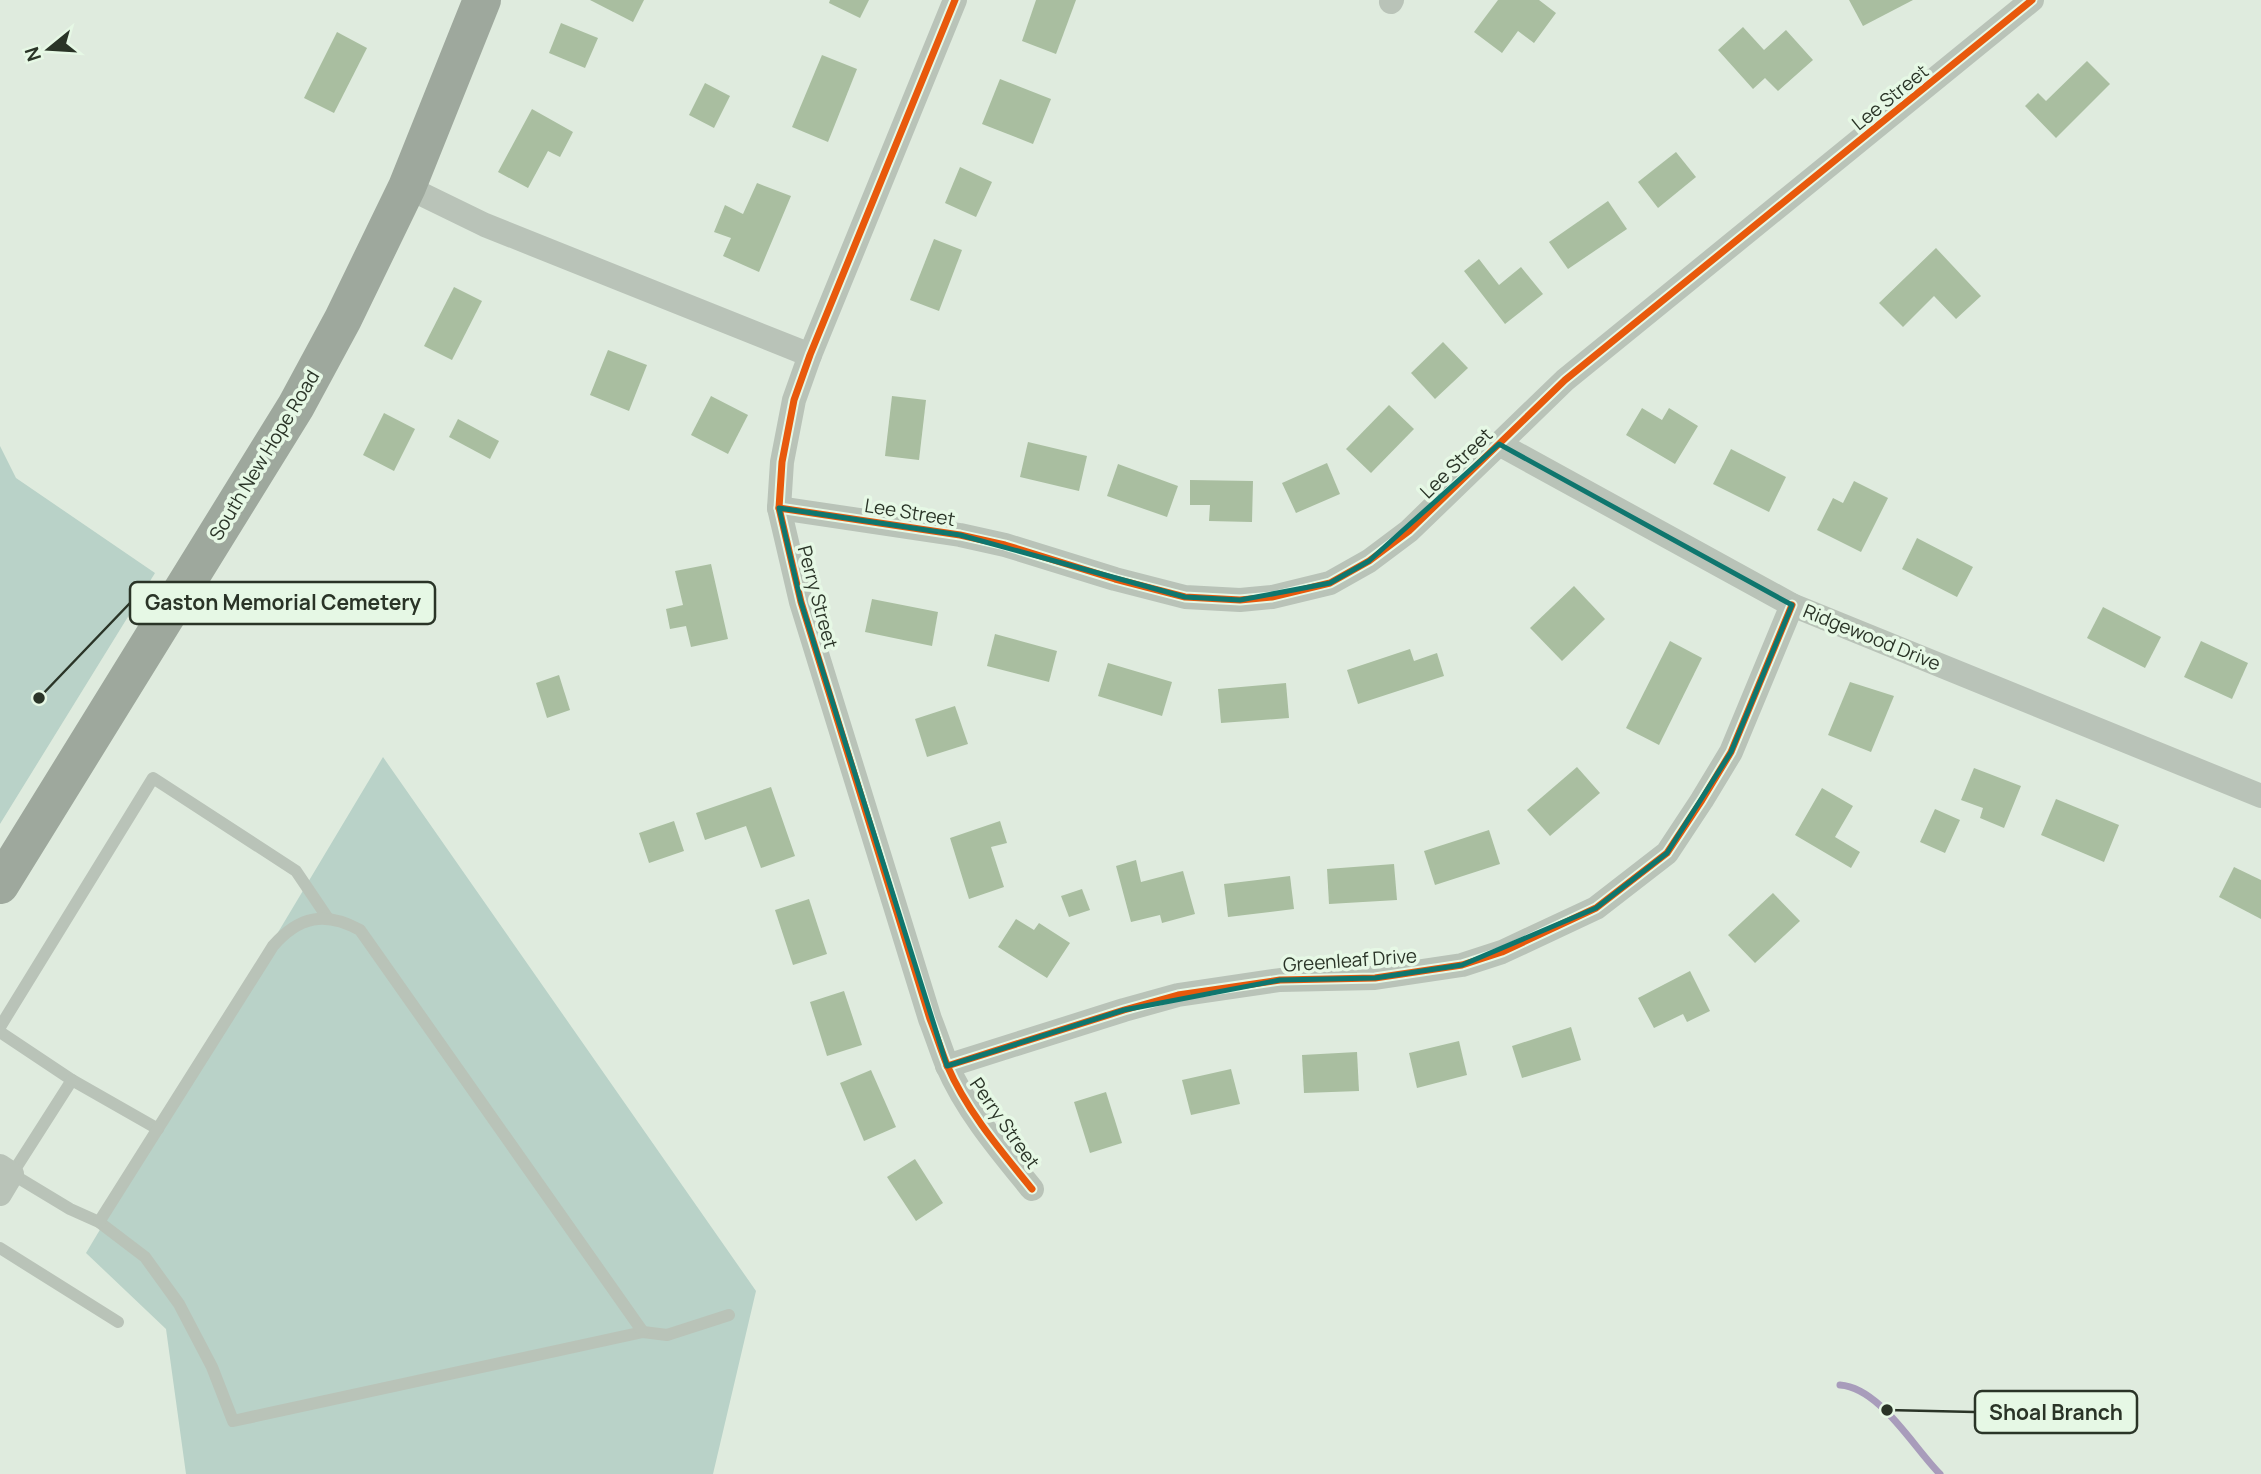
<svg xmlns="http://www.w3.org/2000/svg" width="2261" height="1474" viewBox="0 0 2261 1474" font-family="Manrope,sans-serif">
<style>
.green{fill:#b9d2c8}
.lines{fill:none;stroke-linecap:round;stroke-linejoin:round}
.stream{stroke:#a89cbb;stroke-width:7}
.building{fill:#a9bea0}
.service{stroke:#b9c3b8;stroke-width:12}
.minor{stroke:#b9c3b8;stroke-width:24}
.primary{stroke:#9ea89d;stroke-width:38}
.cycleway-casing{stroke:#e6f8e5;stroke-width:11}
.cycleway{stroke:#e8590c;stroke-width:7}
.marked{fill:none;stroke:#0f766e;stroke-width:5;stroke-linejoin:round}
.labels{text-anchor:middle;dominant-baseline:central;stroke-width:7;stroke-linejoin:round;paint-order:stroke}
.street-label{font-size:19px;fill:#2a3427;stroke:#e6f8e5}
.leader{fill:none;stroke:#2a3427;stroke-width:2.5}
.callout-dot{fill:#2a3427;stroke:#e6f8e5;stroke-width:2.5}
.callout{fill:#e6f8e5;stroke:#2a3427;stroke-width:2.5}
.callout-label{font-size:21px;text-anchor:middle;font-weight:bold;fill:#2a3427}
</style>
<rect width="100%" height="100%" fill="#dfebde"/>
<!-- green -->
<g class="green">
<path d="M 0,446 L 16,478 L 155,573 L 0,824 Z"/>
<path d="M 383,757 L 756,1291 L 713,1474 L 186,1474 L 166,1329 L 86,1253 Z"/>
</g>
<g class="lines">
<!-- stream -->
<path class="stream" d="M 1840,1385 C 1880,1388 1913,1447 1940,1474"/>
</g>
<!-- building -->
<g class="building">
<path d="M 590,0 L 644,0 L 633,22 Z"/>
<path d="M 830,0 L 869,0 L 860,18 L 829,3 Z"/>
<path d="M 1036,0 L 1076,0 L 1056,54 L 1022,41 Z"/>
<path d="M 1498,0 L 1539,0 L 1556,13 L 1534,43 L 1518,31 L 1502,53 L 1474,32 Z"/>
<path d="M 1849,0 L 1913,0 L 1863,26 Z"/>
<path d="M 561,23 L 598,38 L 585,68 L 549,53 Z"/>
<path d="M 1743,27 L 1764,50 L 1786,30 L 1813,60 L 1778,91 L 1765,78 L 1753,89 L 1718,50 Z"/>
<path d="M 337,32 L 367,48 L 334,113 L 304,98 Z"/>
<path d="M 822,55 L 857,69 L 828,142 L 792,127 Z"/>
<path d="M 2087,61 L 2110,84 L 2056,138 L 2025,106 L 2038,93 L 2046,101 Z"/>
<path d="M 1000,79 L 1051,99 L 1033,144 L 982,124 Z"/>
<path d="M 705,83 L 730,96 L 714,128 L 689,115 Z"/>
<path d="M 532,109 L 573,132 L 560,157 L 548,151 L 528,188 L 498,172 Z"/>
<path d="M 1676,152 L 1696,177 L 1658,208 L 1638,182 Z"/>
<path d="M 960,167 L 992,182 L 976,217 L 945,203 Z"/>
<path d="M 757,183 L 791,196 L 759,272 L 723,256 L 731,238 L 714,232 L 725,205 L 743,214 Z"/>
<path d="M 1608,201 L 1627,229 L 1568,269 L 1549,242 Z"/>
<path d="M 934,239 L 962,250 L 939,311 L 910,300 Z"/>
<path d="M 1936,248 L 1981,296 L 1956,319 L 1934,296 L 1903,327 L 1879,303 Z"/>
<path d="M 1479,259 L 1499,285 L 1521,267 L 1543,294 L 1505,324 L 1464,271 Z"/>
<path d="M 454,287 L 482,301 L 452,360 L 424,346 Z"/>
<path d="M 1443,342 L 1468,368 L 1435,399 L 1411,373 Z"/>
<path d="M 608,350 L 647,365 L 629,411 L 590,395 Z"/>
<path d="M 711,396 L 748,415 L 728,454 L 691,435 Z"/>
<path d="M 892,396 L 926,400 L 919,460 L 885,456 Z"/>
<path d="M 1389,405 L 1414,429 L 1371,473 L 1346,449 Z"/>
<path d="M 1642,408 L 1662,420 L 1669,408 L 1698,426 L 1675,464 L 1626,435 Z"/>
<path d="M 384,413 L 415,429 L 394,471 L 363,455 Z"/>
<path d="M 458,419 L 499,441 L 490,459 L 449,437 Z"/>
<path d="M 1028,442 L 1087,456 L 1079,491 L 1020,477 Z"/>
<path d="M 1731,449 L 1786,477 L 1769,512 L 1713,484 Z"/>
<path d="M 1327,463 L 1340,494 L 1296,513 L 1282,483 Z"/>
<path d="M 1118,464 L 1178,486 L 1167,517 L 1107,496 Z"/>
<path d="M 1190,480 L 1253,481 L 1252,522 L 1209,521 L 1210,505 L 1190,505 Z"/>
<path d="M 1854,481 L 1888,498 L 1861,552 L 1817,530 L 1833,498 L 1843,503 Z"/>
<path d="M 1917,538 L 1973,567 L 1957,597 L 1902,569 Z"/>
<path d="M 711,564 L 728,639 L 691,647 L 686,626 L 670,629 L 666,609 L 683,605 L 675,571 Z"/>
<path d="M 1574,586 L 1605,619 L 1562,661 L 1530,628 Z"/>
<path d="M 872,599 L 938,612 L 932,646 L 865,632 Z"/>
<path d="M 2103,607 L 2161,637 L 2145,668 L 2087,638 Z"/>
<path d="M 995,634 L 1057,651 L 1049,682 L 987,666 Z"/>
<path d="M 1670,641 L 1702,658 L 1659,745 L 1626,728 Z"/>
<path d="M 2201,641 L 2248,663 L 2232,699 L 2184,677 Z"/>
<path d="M 1410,649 L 1414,661 L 1437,653 L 1444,676 L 1358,704 L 1347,670 Z"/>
<path d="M 1108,663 L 1172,682 L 1162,716 L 1098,696 Z"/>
<path d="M 559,675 L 570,710 L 547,718 L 536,683 Z"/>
<path d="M 1850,682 L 1894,696 L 1871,752 L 1828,735 Z"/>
<path d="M 1286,683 L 1289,718 L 1221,723 L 1218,689 Z"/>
<path d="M 955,706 L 968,744 L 927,757 L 915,719 Z"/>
<path d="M 1577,767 L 1600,793 L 1550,836 L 1527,810 Z"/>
<path d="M 1974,768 L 2021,786 L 2004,828 L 1980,818 L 1983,808 L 1961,800 Z"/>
<path d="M 771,787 L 795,856 L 761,868 L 746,826 L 705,840 L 696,813 Z"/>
<path d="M 1822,788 L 1853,806 L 1835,837 L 1860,852 L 1851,868 L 1795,835 Z"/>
<path d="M 2056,799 L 2119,825 L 2104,862 L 2041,835 Z"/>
<path d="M 1935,809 L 1960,820 L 1945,853 L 1920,842 Z"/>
<path d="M 674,821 L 684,851 L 649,863 L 639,833 Z"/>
<path d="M 1000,821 L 1007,843 L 991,847 L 1004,887 L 969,899 L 950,838 Z"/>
<path d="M 1489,830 L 1500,864 L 1435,885 L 1424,851 Z"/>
<path d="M 1136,860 L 1141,882 L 1183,871 L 1195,914 L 1162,923 L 1160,915 L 1131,922 L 1116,866 Z"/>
<path d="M 1394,864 L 1397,900 L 1329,904 L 1327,869 Z"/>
<path d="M 2234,867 L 2261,880 L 2261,919 L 2219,897 Z"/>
<path d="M 1290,876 L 1294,909 L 1228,917 L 1224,884 Z"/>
<path d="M 1082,889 L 1090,910 L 1069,917 L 1061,896 Z"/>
<path d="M 1773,893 L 1800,921 L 1755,963 L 1728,935 Z"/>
<path d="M 809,899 L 827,954 L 793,965 L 775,910 Z"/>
<path d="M 1016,919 L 1034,930 L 1039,923 L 1070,943 L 1047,978 L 998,947 Z"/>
<path d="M 1690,971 L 1710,1011 L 1687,1022 L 1683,1014 L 1654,1028 L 1638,998 Z"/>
<path d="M 844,991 L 862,1045 L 827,1056 L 810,1002 Z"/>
<path d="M 1571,1027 L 1581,1060 L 1522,1078 L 1512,1046 Z"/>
<path d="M 1459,1041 L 1467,1075 L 1417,1088 L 1409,1053 Z"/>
<path d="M 1357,1052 L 1359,1091 L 1304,1093 L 1302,1055 Z"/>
<path d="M 1231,1069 L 1240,1104 L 1191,1115 L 1182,1080 Z"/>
<path d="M 871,1070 L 896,1127 L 864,1141 L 840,1083 Z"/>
<path d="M 1106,1092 L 1122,1143 L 1090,1153 L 1074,1102 Z"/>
<path d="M 915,1159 L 943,1203 L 916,1221 L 887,1177 Z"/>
</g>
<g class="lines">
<!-- service -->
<g class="service">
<path d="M 0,1027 L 153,778 L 296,871 L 327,917"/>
<path d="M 0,1032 L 72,1080"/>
<path d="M 158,1129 L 72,1080 L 12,1174 L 70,1209 L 99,1222 L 145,1257 L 179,1304 L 212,1367 L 233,1421 L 643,1332 L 667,1335 L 729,1315"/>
<path d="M 99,1222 L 273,946 C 299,916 325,911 360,930 L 643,1332"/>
<path d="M 0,1248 L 118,1322"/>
</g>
<!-- minor -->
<g class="minor">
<path d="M 955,0 L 810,355 L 794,400 L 782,462 L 779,508 L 801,602 L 930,1019 C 936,1034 941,1050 947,1065 C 966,1110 1001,1151 1032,1189"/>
<path d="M 1391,2 L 1392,0"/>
<path d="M 407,187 L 485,225 L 810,355"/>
<path d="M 1499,444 L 1792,605 L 2261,796"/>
<path d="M 779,508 L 960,535 L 1005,545 L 1115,579 L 1185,597 L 1240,600 L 1272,597 L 1330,583 L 1369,561 L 1409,531 L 1565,380 L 2032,0"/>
<path d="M 947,1066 L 1124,1010 L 1178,995 L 1280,980 L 1375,978 L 1462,965 L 1502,952 L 1596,908 L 1667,853 L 1702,800 L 1731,752 L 1792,605"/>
<path d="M 0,1166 L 12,1174 L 0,1194"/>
</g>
<!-- primary -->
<path class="primary" d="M 0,885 L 296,406 L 343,319 L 407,187 L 482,0"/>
<!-- cycleway casing -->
<g class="cycleway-casing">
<g id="cycleway">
<path d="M 955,0 L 810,355 L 794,400 L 782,462 L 779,508 L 801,602 L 930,1019 C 936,1034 941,1050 947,1065 C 966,1110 1001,1151 1032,1189"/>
<path d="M 779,508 L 960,535 L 1005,545 L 1115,579 L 1185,597 L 1240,600 L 1272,597 L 1330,583 L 1369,561 L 1409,531 L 1565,380 L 2032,0"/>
<path d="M 947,1066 L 1124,1010 L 1178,995 L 1280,980 L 1375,978 L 1462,965 L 1502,952 L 1596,908 L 1667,853 L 1702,800 L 1731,752 L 1792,605"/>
</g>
</g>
<!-- cycleway -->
<use href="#cycleway" class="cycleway"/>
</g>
<!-- marked area -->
<path class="marked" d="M 1499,444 L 1792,605 L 1731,752 L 1667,853 L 1596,908 L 1462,965 L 1375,978 L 1280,980 L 1124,1010 L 947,1066 L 801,602 L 779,508 L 960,535 L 1185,597 L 1240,600 L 1330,583 L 1369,561 Z"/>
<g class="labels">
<!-- street labels -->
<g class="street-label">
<text transform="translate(1890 97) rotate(-39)">Lee Street</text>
<text transform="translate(264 455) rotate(-59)">South New Hope Road</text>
<text transform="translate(1456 463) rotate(-44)">Lee Street</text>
<text transform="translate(910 512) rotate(9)">Lee Street</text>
<text transform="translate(818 597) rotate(75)">Perry Street</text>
<text transform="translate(1872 637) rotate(22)">Ridgewood Drive</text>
<text transform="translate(1350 960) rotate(-4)">Greenleaf Drive</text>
<text transform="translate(1005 1123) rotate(55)">Perry Street</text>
</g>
</g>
<!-- callouts -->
<path class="leader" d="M39 698L130 603M1887 1410L1975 1412"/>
<g class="callout-dot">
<circle cx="39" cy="698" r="7"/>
<circle cx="1887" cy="1410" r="7"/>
</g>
<g class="callout">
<rect x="130" y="582" width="305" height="42" rx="7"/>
<rect x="1975" y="1391" width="162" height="42" rx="7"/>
</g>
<g class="callout-label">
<text x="283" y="610">Gaston Memorial Cemetery</text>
<text x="2056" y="1420">Shoal Branch</text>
</g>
<!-- north arrow -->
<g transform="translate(49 49) rotate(252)" stroke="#e6f8e5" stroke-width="5" paint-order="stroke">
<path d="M0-5L12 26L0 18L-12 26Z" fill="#2a3427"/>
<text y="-10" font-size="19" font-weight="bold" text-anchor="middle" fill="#2a3427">N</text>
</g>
</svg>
